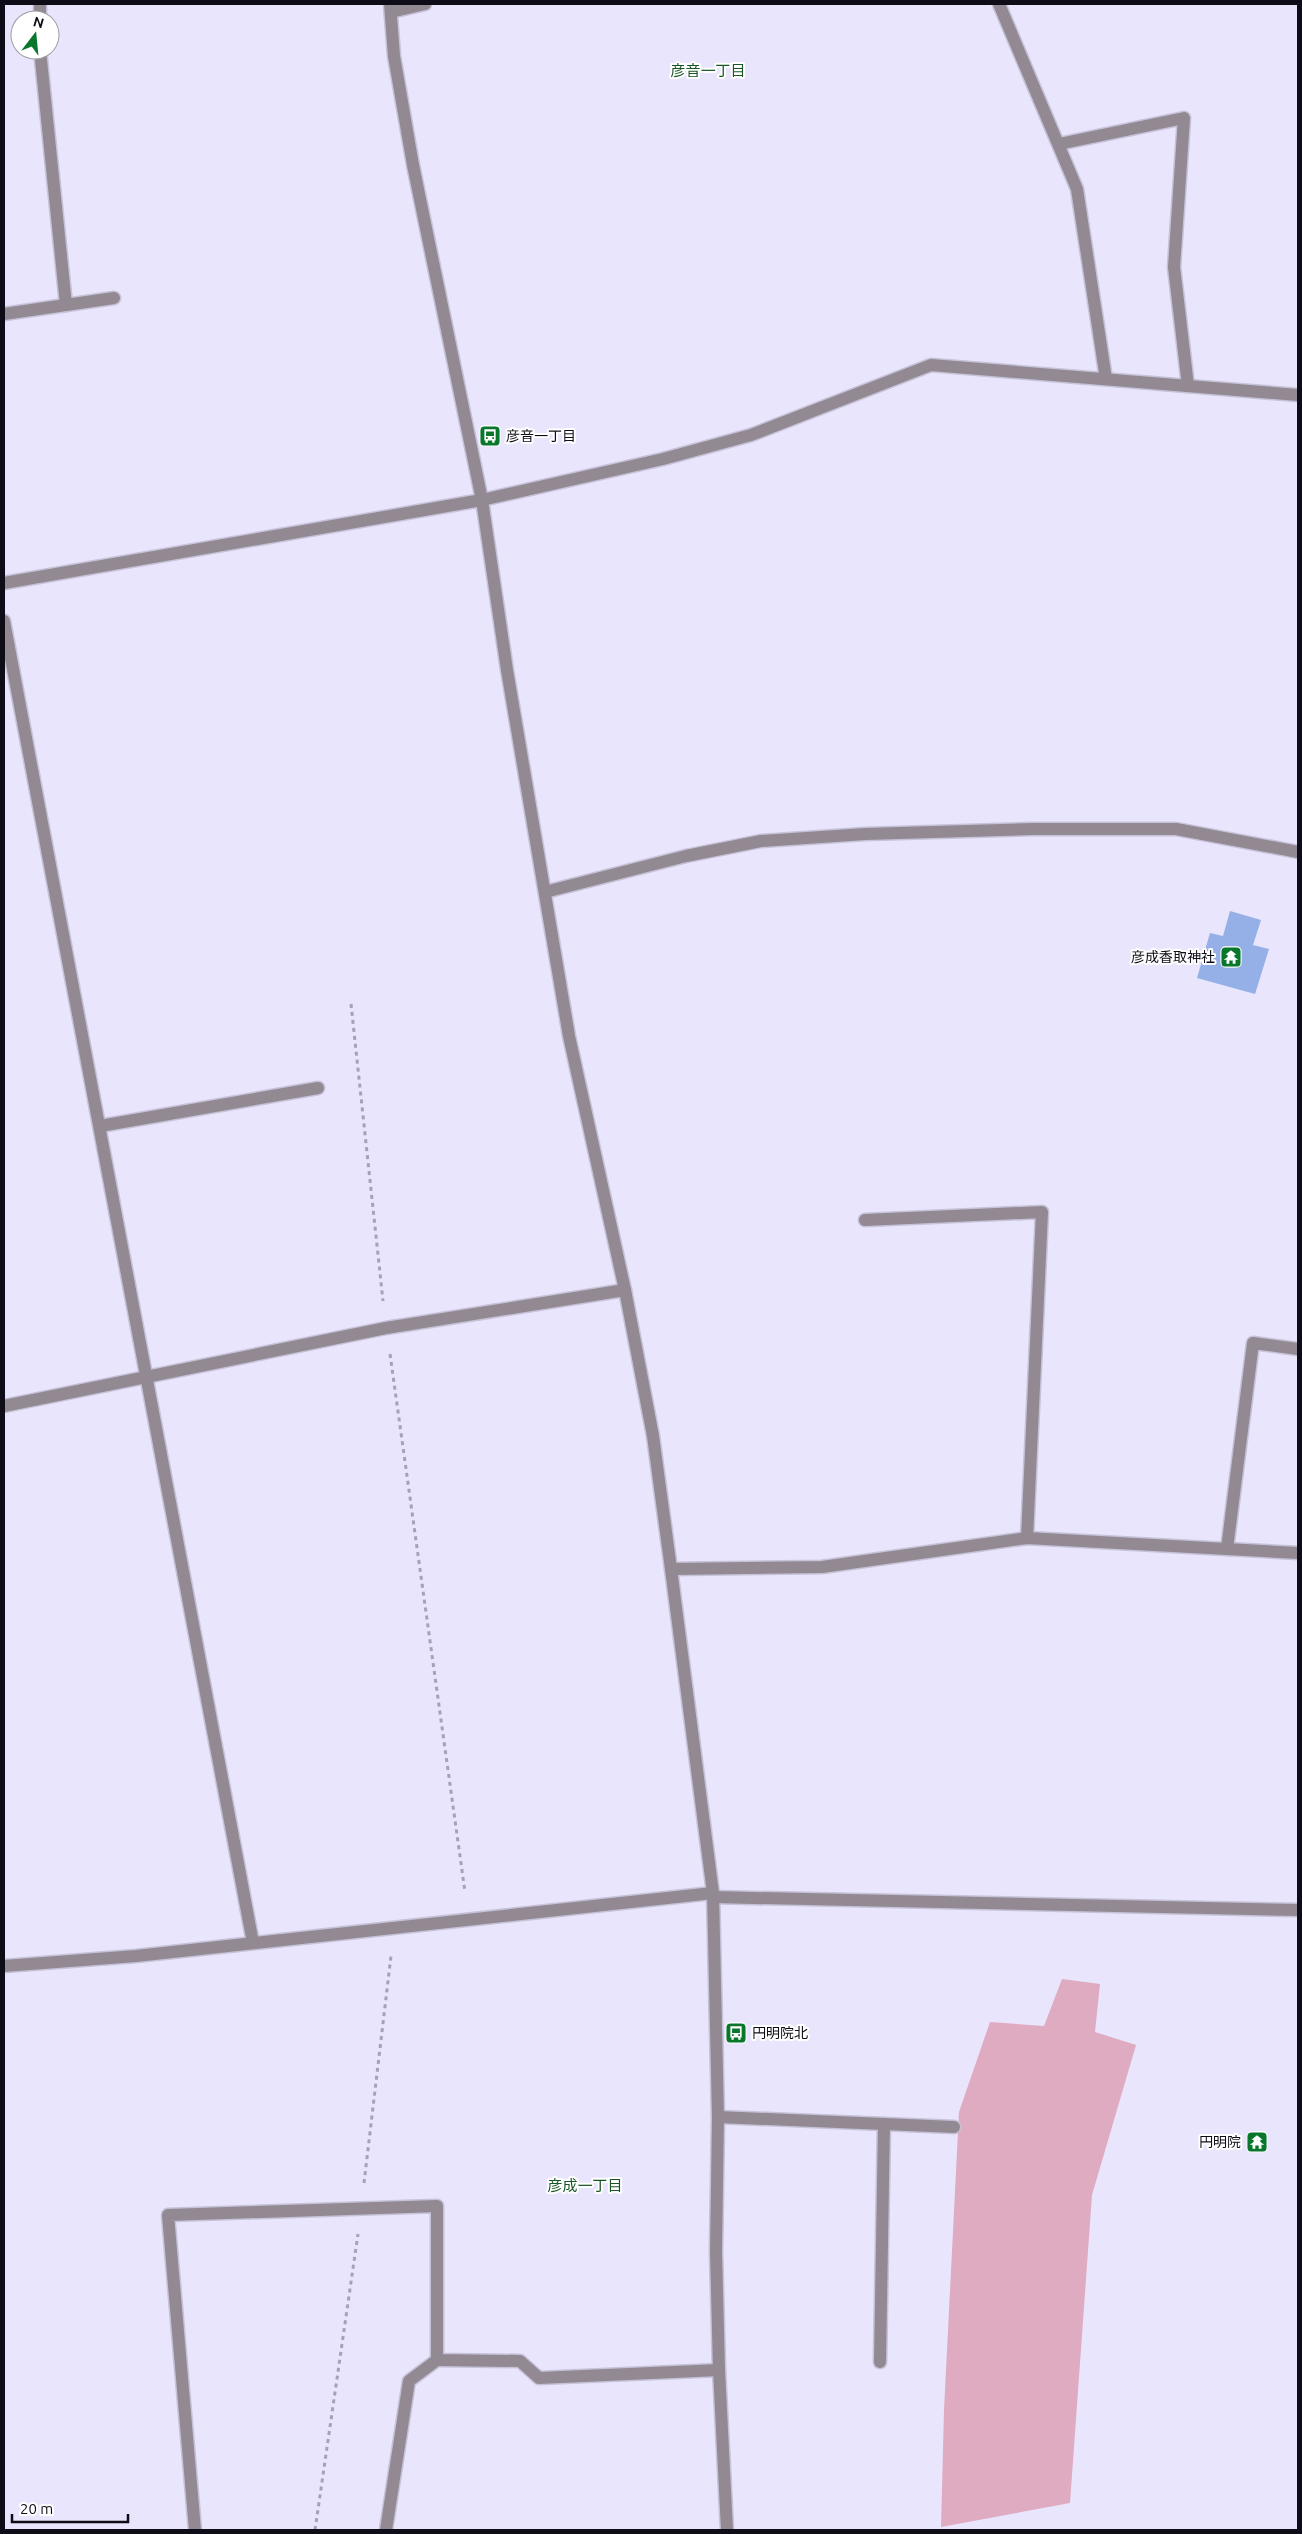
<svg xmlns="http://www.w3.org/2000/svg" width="1302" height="2534" viewBox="0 0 1302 2534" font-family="Ubuntu,'Noto Sans JP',sans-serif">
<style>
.green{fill:#dfabc1}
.building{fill:#94b0e6}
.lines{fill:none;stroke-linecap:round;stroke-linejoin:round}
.lane-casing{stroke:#c6c2d8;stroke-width:15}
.street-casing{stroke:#c6c2d8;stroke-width:15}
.path{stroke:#a5a2b5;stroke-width:3;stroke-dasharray:4 4;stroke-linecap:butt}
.lane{stroke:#928993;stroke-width:12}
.street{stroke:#928993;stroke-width:12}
.labels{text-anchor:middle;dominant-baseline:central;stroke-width:4;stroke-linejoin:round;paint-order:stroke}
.poi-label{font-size:14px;fill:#0e0c16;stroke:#fff;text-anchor:start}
.neighbourhood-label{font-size:15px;fill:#195626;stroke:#fff}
</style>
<rect width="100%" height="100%" fill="#e9e5fd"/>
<!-- green -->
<path class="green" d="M 1062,1979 L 1100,1984 L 1095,2032 L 1136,2045 L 1092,2195 L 1070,2503 L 941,2527 L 944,2410 L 959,2112 L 990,2022 L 1044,2026 Z"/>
<!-- building -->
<path class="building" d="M 1230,911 L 1261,920 L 1253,945 L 1269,949 L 1255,994 L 1197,978 L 1210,933 L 1223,936 Z"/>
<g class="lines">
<!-- lane casing -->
<g class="lane-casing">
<g id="lane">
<path d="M 40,4 L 40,20"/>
<path d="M 999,4 L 1077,189 L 1106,379"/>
<path d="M 40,50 L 66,305"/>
<path d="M 1059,144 L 1184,118 L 1174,267 L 1188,386"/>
<path d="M 4,314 L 114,298"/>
<path d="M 100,1126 L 318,1088"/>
<path d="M 865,1220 L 1042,1212 L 1027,1538"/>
<path d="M 1227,1549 L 1253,1343 L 1298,1349"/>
<path d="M 718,2117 L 954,2127"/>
<path d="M 880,2362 L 884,2124"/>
</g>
</g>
<!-- street casing -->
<g class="street-casing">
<g id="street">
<path d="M 390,4 L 394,56 L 413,165 L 482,500 L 507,670 L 569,1036 L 625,1290 L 653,1436 L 671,1569 L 713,1893 L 718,2117 L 716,2251 L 719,2370 L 727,2530"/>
<path d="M 391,12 L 425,4"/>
<path d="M 4,583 L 482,500 L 663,459 L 751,435 L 931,365 L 1298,395"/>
<path d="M 4,621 L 253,1943"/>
<path d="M 545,892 L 686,856 L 761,841 L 865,834 L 1033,829 L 1176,829 L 1298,852"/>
<path d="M 4,1406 L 386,1328 L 625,1290"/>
<path d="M 671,1569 L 822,1567 L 1027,1538 L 1298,1553"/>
<path d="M 713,1897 L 1298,1910"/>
<path d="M 4,1966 L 136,1956 L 713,1893"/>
<path d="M 195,2530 L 168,2215 L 437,2206 L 437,2360 L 520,2361 L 539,2378 L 719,2370"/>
<path d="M 386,2530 L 409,2381 L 437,2360"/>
</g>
</g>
<!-- path -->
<g class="path">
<path d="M 351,1004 L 383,1301"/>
<path d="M 390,1354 L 465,1892"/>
<path d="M 364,2183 L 391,1956"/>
<path d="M 315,2530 L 358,2234"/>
</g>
<!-- lane -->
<use href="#lane" class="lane"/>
<!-- street -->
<use href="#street" class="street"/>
</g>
<!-- icons -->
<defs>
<g id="bus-square" transform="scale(1.125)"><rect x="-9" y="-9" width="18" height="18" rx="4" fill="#08772c" stroke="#fff"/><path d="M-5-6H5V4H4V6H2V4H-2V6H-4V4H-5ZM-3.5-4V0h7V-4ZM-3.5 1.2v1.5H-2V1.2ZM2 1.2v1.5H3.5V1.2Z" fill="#fff"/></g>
<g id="temple-square" transform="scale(1.125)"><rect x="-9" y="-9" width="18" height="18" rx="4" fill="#08772c" stroke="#fff"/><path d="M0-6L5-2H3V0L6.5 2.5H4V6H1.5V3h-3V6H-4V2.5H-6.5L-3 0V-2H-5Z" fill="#fff"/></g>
</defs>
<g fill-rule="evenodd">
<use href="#bus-square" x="490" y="436"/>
<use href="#temple-square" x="1231" y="957"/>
<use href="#bus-square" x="736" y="2033"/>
<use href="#temple-square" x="1257" y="2142"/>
</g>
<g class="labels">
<!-- poi labels -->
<g class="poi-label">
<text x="506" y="436">彦音一丁目</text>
<text x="1215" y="957" text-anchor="end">彦成香取神社</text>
<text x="752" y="2033">円明院北</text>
<text x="1241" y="2142" text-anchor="end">円明院</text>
</g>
<!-- neighbourhood labels -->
<g class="neighbourhood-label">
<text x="708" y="70">彦音一丁目</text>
<text x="585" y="2185">彦成一丁目</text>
</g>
</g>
<!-- border -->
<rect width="1302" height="2534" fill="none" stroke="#0e0c16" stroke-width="10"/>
<!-- north arrow -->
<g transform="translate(35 35) rotate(16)"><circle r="24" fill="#ffffff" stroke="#9f9ea2"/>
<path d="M0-4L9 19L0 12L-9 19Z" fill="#08772c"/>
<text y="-8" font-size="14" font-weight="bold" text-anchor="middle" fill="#0e0c16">N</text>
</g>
<!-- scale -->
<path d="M12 2514v8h116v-8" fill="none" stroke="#0e0c16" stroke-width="2.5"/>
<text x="20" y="2514" font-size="15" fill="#0e0c16" stroke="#ffffff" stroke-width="4" paint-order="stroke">20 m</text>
</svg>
